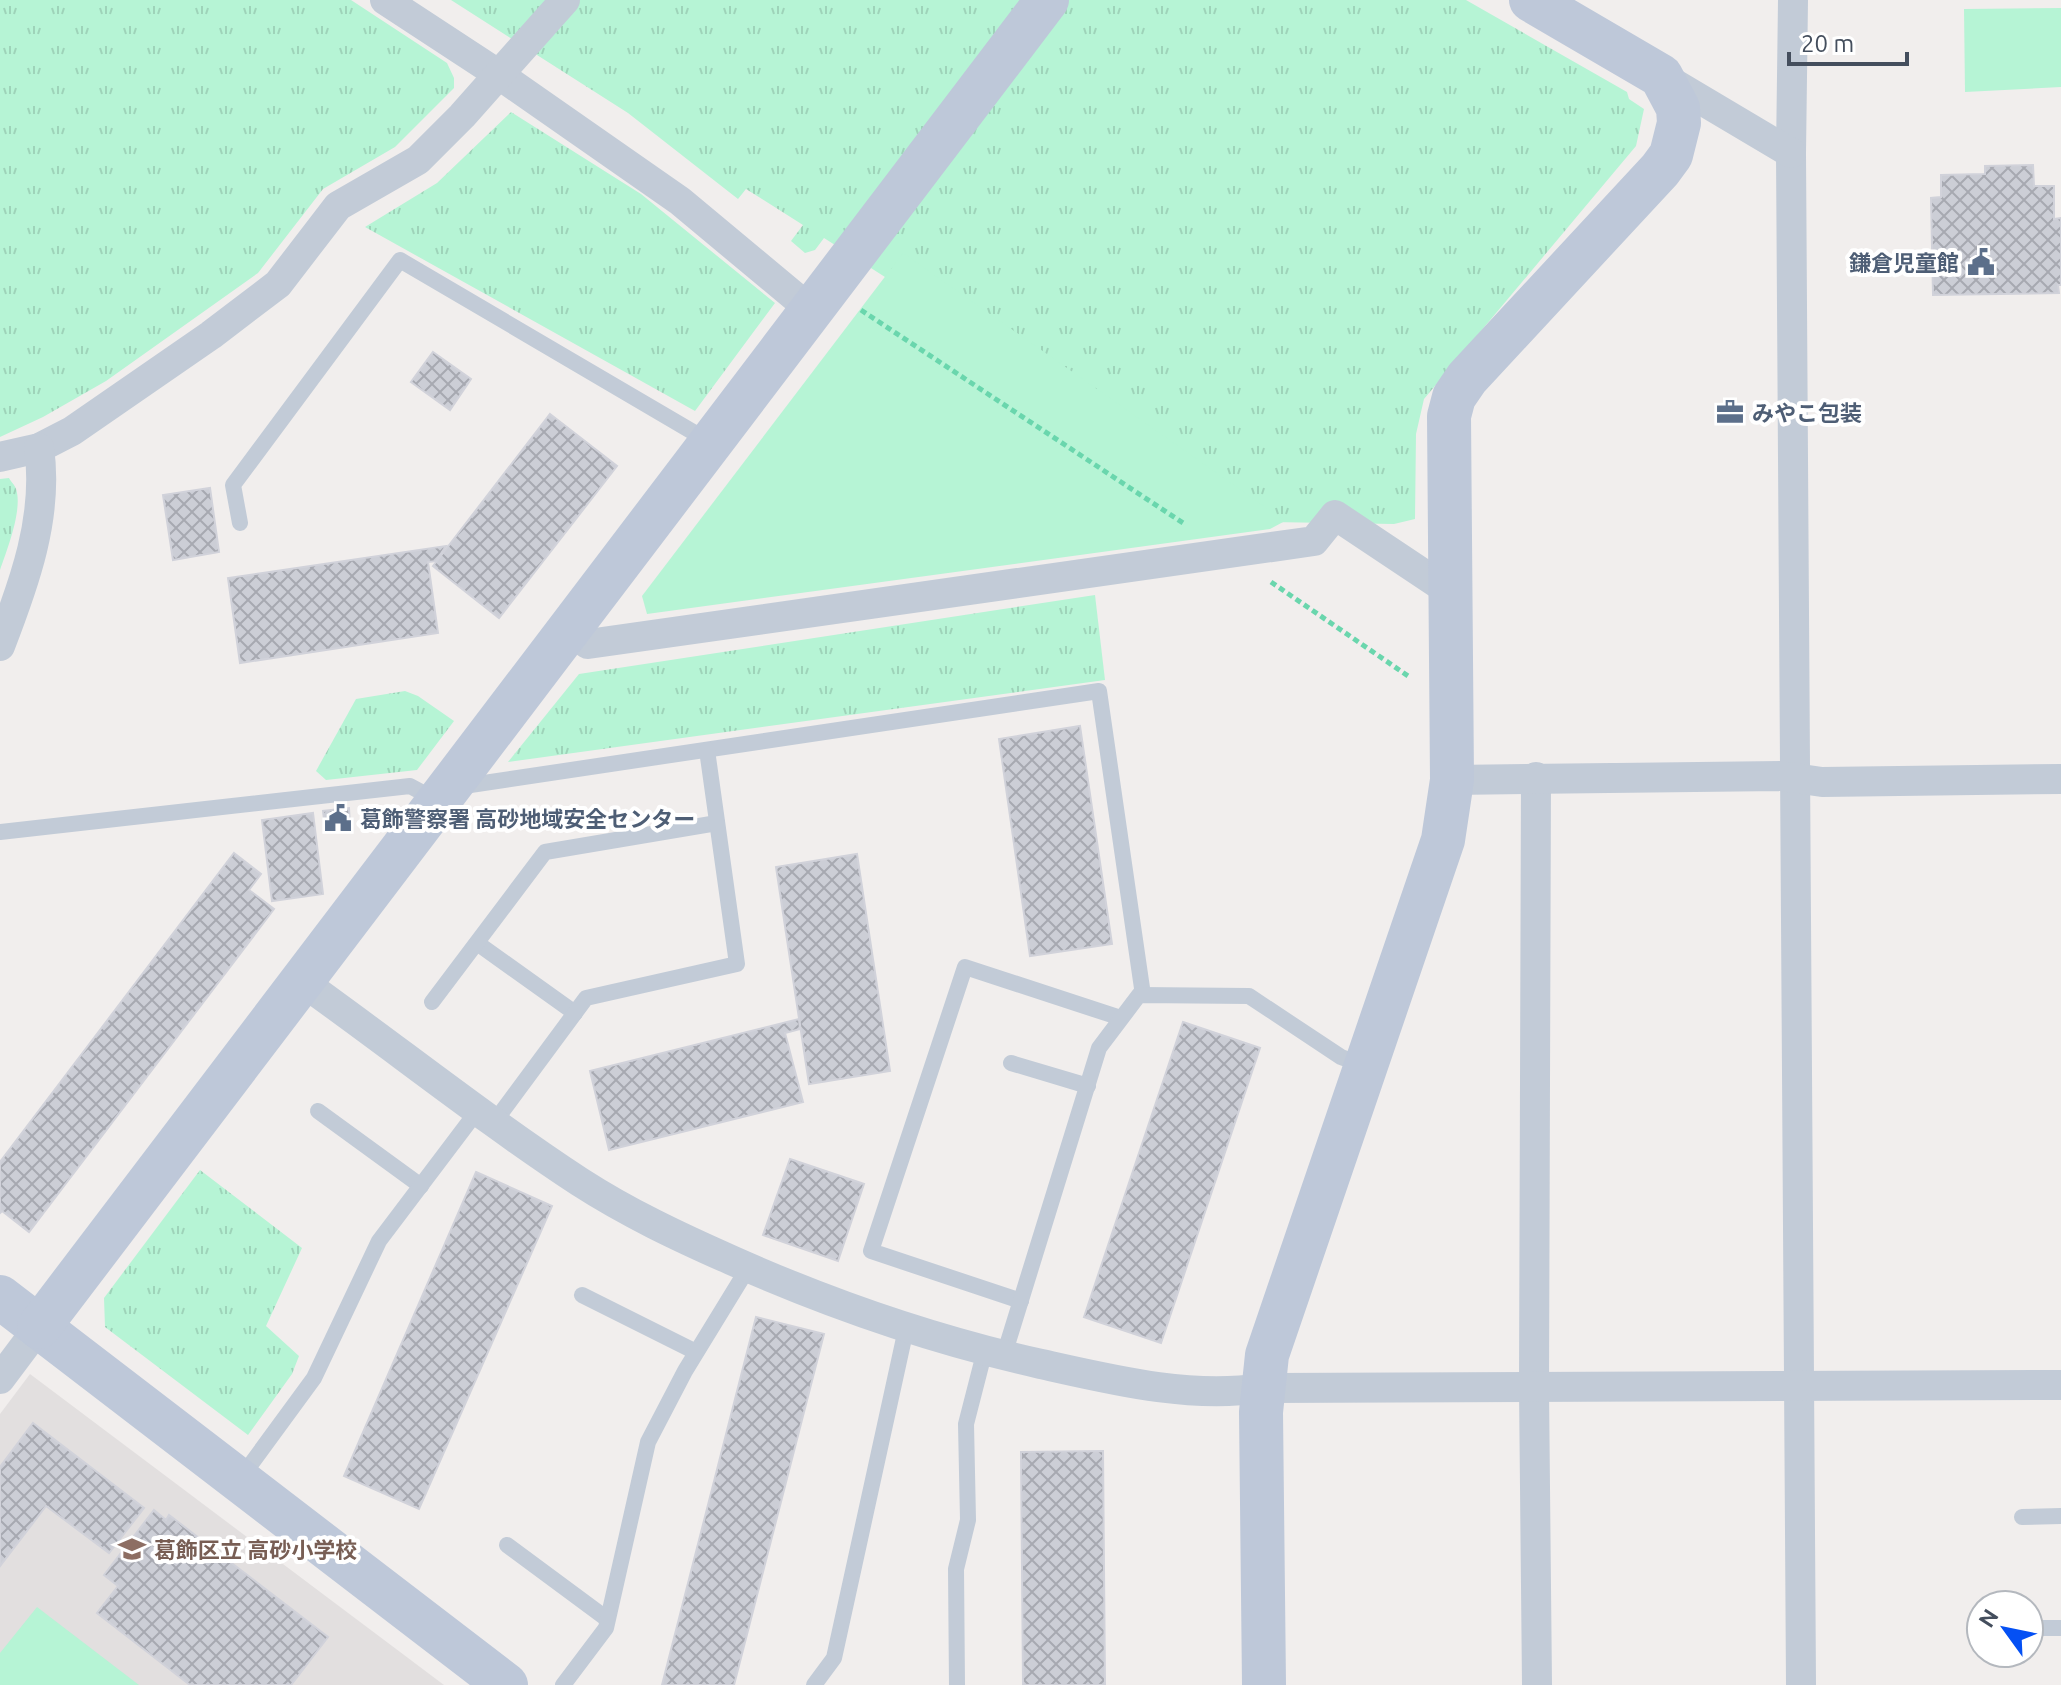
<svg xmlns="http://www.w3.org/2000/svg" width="2061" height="1685" viewBox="0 0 2061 1685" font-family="Ubuntu,'Noto Sans JP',sans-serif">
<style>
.education{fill:#e2dfdf}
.grass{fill:url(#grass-tufts)}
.park{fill:#b6f4d5}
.building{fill:url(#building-cross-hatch);stroke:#d1d2da;stroke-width:2}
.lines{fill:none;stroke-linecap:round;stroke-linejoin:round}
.path{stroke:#6ad6ad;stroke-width:5;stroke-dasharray:6 4;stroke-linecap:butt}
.lane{stroke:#c2cbd7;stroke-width:16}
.street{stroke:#c2cbd7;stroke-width:30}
.secondary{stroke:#bec8d9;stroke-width:44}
.labels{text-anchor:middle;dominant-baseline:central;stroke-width:8;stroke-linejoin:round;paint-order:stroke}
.service-label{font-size:22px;font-weight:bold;fill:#4e5e75;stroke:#fff;text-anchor:start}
.education-label{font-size:22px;font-weight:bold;fill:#785e54;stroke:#fff;text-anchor:start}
</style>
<defs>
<pattern id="grass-tufts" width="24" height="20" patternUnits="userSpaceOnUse" patternTransform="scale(2)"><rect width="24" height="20" fill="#b6f4d5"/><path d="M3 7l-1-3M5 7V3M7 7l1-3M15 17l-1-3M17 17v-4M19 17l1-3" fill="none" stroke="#9ed3b9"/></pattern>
<pattern id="building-cross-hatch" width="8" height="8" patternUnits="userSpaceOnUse" patternTransform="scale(2)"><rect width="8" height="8" fill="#ccced6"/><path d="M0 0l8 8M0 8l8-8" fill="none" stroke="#a7a9b1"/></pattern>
</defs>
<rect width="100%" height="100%" fill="#f1eeed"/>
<!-- education -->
<path class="education" d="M 30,1374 L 444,1685 L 0,1685 L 0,1414 Z"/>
<!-- grass -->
<g class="grass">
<path d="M 0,0 L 351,0 L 447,63 L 454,78 L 454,88 L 395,147 L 323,189 L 258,273 L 106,381 L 43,417 L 0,437 Z"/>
<path d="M 451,0 L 1466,0 L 1627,92 L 1629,99 L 1644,109 L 1636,146 L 1424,399 L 1416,434 L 1415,519 L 1394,524 L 1268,522 L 824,238 L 815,250 L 805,253 L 791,241 L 803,225 L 746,189 L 738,199 L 628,113 Z"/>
<path d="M 511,112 L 641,194 L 775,303 L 695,411 L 365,227 L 437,183 Z"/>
<path d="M 9,478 C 11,482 15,485 16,489 C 23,509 7,550 0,570 L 0,479 Z"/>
<path d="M 1095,595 L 1105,680 L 508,762 L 579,674 Z"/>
<path d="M 405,691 L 418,696 L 454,721 L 417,770 L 326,780 L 316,771 L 356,699 Z"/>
<path d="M 200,1170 L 302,1248 L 266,1326 L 299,1356 L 292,1374 L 248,1435 L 105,1327 L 104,1298 Z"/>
</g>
<!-- park -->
<g class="park">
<path d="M 2061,8 L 2061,87 L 1965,92 L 1964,9 Z"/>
<path d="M 903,253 L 1285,521 L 1270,529 L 647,614 L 642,596 Z"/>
<path d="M 37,1607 L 139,1685 L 0,1685 L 0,1653 Z"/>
</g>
<!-- building -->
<g class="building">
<path d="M 2033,165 L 2034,186 L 2054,186 L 2054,219 L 2061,218 L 2061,285 L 2058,285 L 2059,293 L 1933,295 L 1931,198 L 1941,197 L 1941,175 L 1985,174 L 1985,166 Z"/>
<path d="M 433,352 L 471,379 L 450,410 L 411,382 Z"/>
<path d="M 550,414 L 617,466 L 499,618 L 433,566 Z"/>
<path d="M 210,488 L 219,552 L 173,560 L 163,495 Z"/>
<path d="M 446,546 L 436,561 L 428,562 L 438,633 L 240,663 L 228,578 Z"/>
<path d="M 1080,726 L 1112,944 L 1030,956 L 999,739 Z"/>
<path d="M 349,808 L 350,826 L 325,828 L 323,811 Z"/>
<path d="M 313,813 L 323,894 L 272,901 L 262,820 Z"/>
<path d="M 234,853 L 261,874 L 249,890 L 274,909 L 29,1232 L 2,1211 L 0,1213 L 0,1162 Z"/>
<path d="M 857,854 L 890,1071 L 809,1084 L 776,867 Z"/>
<path d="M 799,1019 L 800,1029 L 785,1033 L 803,1102 L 609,1150 L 590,1071 Z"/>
<path d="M 1183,1022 L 1260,1048 L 1161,1343 L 1084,1317 Z"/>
<path d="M 790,1159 L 864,1184 L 838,1261 L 763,1235 Z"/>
<path d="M 476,1172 L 552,1206 L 419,1509 L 344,1476 Z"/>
<path d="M 756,1317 L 824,1334 L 734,1685 L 662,1685 Z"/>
<path d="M 33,1423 L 144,1508 L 109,1553 L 46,1506 L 0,1566 L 0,1467 Z"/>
<path d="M 1103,1451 L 1105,1685 L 1023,1685 L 1021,1452 Z"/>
<path d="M 154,1510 L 166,1520 L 169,1515 L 328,1637 L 291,1685 L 190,1685 L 97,1613 L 118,1586 L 104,1575 Z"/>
</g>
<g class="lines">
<!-- path -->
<g class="path">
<path d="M 861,310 L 1183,523"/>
<path d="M 1271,582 L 1411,678"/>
</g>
<!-- lane -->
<g class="lane">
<path d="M 240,523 L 233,485 L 400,260 L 710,442"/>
<path d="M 457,787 L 1099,691 L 1143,995"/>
<path d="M 0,832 L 410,786 L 436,800"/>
<path d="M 477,943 L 575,1013"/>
<path d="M 432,1002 L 545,852 L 717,823"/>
<path d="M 1011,1063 L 1088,1086"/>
<path d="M 318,1111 L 421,1186"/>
<path d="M 495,1121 L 586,998 L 737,964 L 707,750"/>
<path d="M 582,1295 L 696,1352"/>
<path d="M 1021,1301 L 871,1251 L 965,967 L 1121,1018"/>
<path d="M 1004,1355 L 1099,1048 L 1139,995 L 1249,996 L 1341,1057 L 1365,1066"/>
<path d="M 240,1479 L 314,1378 L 379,1241 L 478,1110"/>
<path d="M 2022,1517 L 2061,1516"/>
<path d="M 507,1545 L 607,1619"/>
<path d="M 2029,1628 L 2061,1628"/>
<path d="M 563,1685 L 606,1628 L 648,1442 L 685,1371 L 748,1268"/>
<path d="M 814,1685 L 834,1658 L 906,1329"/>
<path d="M 957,1685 L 956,1569 L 968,1520 L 966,1424 L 985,1350"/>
</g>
<!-- street -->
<g class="street">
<path d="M 385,0 L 498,74 L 680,201 L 812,311"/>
<path d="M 1793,0 L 1791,153 L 1801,1685"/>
<path d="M 1663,77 L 1791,153"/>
<path d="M 0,457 L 39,448 L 72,431 L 211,335 L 278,284 L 338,206 L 418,160 L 462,116 L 565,0"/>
<path d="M 569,631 L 588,644 L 1314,541 L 1335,515 L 1449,591"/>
<path d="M 0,646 C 24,584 49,516 39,448"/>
<path d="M 1536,777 L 1534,1388 L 1537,1685"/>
<path d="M 1452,780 L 1780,776 L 1822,782 L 2061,779"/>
<path d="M 300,980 C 394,1047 484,1119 580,1182 C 628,1213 679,1237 731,1260 C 832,1305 934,1340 1041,1364 C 1113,1380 1189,1399 1262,1388 L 2061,1385"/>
<path d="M 0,1379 L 39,1327"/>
</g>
<!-- secondary -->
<g class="secondary">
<path d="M 0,1297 L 506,1685"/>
<path d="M 39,1327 C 374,884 712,443 1047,0"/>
<path d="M 1264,1685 L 1261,1412 L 1267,1355 L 1443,840 L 1452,780 L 1449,416 L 1454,397 L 1467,378 L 1660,170 L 1671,155 L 1679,123 L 1678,108 L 1661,76 L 1531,0"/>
</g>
</g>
<!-- icons -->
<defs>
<g id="civic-bare" transform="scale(2.16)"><path d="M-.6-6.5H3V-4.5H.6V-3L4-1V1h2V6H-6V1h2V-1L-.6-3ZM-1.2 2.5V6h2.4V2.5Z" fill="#5c6f8a" stroke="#fff" stroke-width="2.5" paint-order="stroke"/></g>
<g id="office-bare" transform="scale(2.16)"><path d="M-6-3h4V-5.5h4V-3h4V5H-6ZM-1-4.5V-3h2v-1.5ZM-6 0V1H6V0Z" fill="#5c6f8a" stroke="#fff" stroke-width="2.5" paint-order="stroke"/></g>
<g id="school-bare" transform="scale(2.16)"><path d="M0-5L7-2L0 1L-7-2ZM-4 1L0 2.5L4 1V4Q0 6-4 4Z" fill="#8d6e63" stroke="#fff" stroke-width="2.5" paint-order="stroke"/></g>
</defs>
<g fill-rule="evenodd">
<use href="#civic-bare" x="1981" y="262"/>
<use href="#office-bare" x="1730" y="412"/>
<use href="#civic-bare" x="338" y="818"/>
<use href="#school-bare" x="132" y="1549"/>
</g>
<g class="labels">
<!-- service labels -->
<g class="service-label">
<text x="1959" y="262" text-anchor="end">鎌倉児童館</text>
<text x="1752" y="412">みやこ包装</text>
<text x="360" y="818">葛飾警察署 高砂地域安全センター</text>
</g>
<!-- education labels -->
<g class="education-label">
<text x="154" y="1549">葛飾区立 高砂小学校</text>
</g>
</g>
<!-- north arrow -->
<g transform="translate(2005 1629) rotate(303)"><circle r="38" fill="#ffffff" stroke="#b4b8be" stroke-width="2"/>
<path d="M0-6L14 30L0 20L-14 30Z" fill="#0450f4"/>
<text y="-12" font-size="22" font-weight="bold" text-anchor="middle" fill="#444e5d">N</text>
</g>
<!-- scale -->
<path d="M1789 52v12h118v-12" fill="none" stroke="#444e5d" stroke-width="4"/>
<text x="1801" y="52" font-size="24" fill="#444e5d" stroke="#ffffff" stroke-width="6" paint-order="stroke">20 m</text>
</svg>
